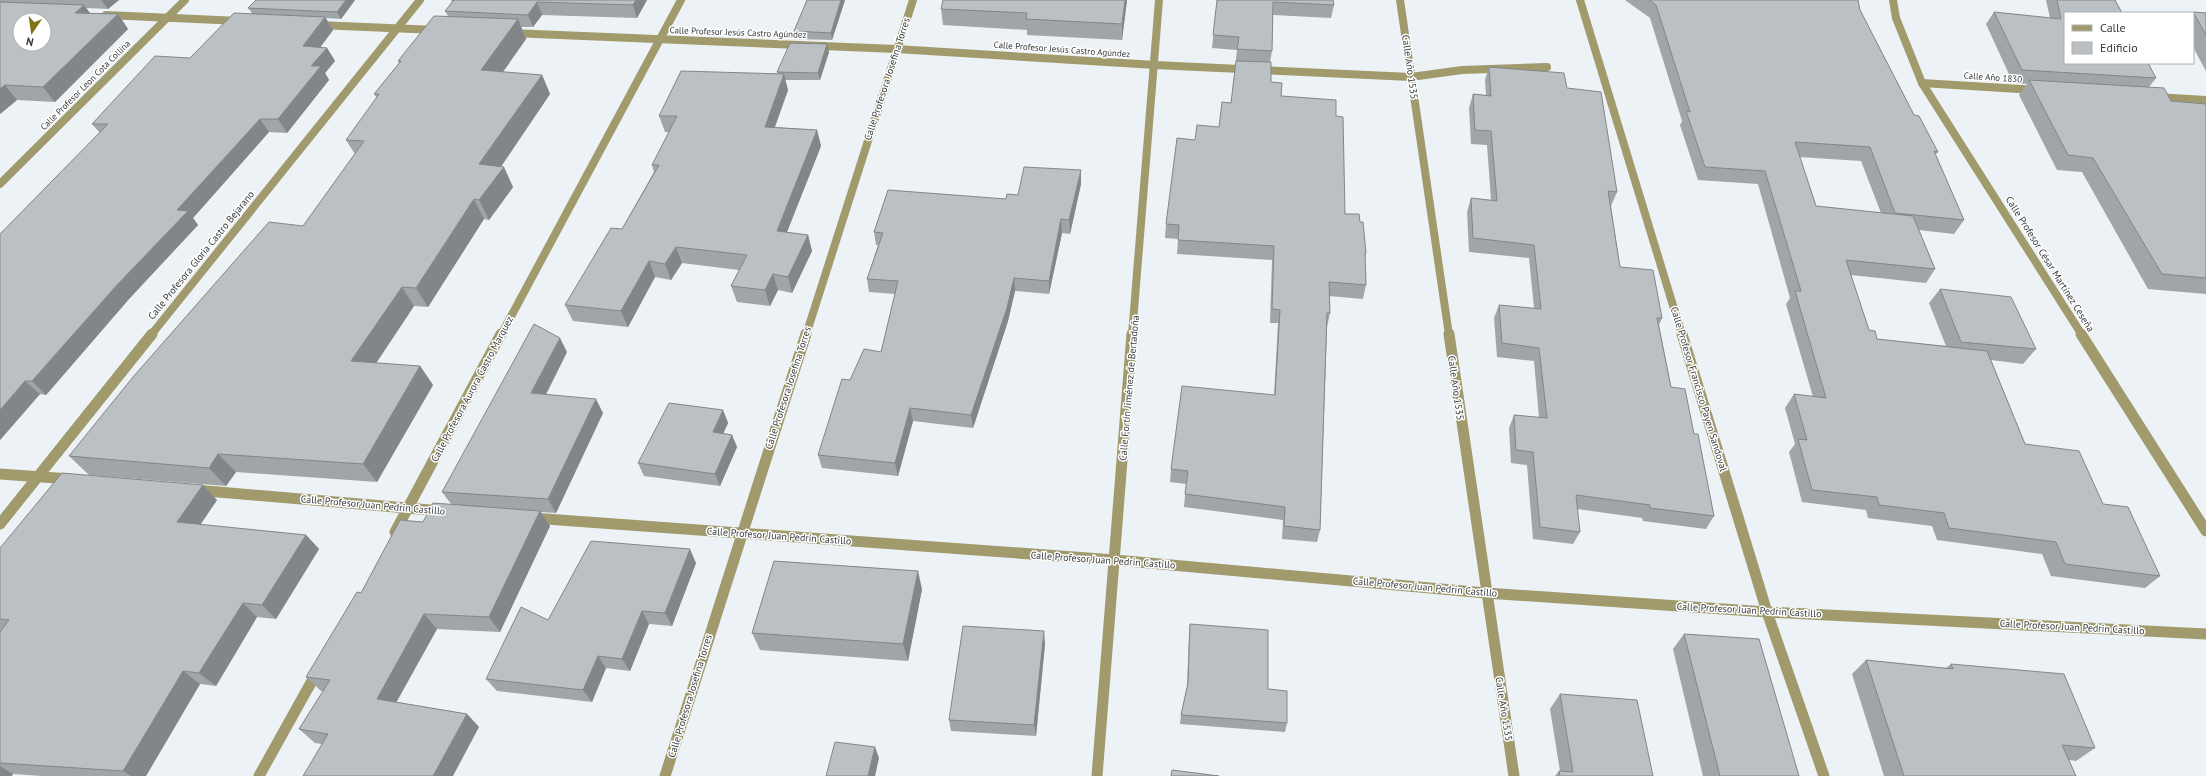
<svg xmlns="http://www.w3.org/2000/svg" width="2206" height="776" viewBox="0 0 2206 776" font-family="'PT Sans',sans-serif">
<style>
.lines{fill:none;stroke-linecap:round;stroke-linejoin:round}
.minor-far1{stroke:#a19a6c;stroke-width:8}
.minor{stroke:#a19a6c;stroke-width:11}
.wall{fill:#a0a5a8;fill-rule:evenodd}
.shaded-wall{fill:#828688}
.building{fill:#bac0c3;stroke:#828688;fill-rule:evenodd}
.labels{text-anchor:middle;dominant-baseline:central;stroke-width:3;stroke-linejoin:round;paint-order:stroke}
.far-street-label{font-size:9px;fill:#383a3b;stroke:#fff}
.street-label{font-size:10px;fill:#383a3b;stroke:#fff}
</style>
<rect width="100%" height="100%" fill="#ecf2f5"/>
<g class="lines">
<!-- minor-far1 -->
<g class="minor-far1">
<path d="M 1400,0 L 1449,335"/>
<path d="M 1580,0 L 1682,335"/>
<path d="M 1893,0 L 1896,18 L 1922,83 L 2082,335"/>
<path d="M 106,15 L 240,21"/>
<path d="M 318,25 L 436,30"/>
<path d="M 511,33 L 896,49 L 1155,65 L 1411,77 L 1462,70 L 1547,67"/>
<path d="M 1922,83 L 2036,90"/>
<path d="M 2156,97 L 2206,100"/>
<path d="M 0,184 L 185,0"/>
<path d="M 151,335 L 420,0"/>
<path d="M 501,335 L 681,0"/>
<path d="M 806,335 L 913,0"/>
<path d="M 1132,335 L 1159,0"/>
</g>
<!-- minor -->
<g class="minor">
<path d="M 1449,334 L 1514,776"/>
<path d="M 1682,334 L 1767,612 L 1824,776"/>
<path d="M 2081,334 L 2206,531"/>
<path d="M 0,474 L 70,479"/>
<path d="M 195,490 L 442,511"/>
<path d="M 532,518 L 1115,560 L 1486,593 L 1767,612 L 2206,634"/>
<path d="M 0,524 L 152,334"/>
<path d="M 395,532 L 501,334"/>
<path d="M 259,776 L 318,670"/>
<path d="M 665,776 L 806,334"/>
<path d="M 1097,776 L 1132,334"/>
</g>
</g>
<!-- wall -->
<g class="wall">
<path d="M 0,0 L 119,0 L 108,9 L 86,8 L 90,13 L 118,14 L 128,29 L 55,102 L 17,100 L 0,114 Z"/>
<path d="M 355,0 L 341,19 L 326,18 L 333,30 L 320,47 L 327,48 L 335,61 L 325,73 L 329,80 L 287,133 L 269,132 L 193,218 L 198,225 L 129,299 L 46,395 L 40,394 L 0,440 L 100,133 L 92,124 L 190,58 L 252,13 L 248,8 Z"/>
<path d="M 451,0 L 647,0 L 637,18 L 542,15 L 533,27 L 521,27 L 526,39 L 503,72 L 542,75 L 550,94 L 501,167 L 513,187 L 489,220 L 484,219 L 428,307 L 414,306 L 376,363 L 420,366 L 433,385 L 377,482 L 236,472 L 226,486 L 89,475 L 69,456 L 303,226 L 355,154 L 346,140 L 377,98 L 374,94 L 399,63 L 398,61 L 448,16 L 445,11 L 452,2 Z"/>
<path d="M 845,0 L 832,40 L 796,39 L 794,31 Z"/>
<path d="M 1127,0 L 1122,40 L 1027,35 L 1027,30 L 943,25 L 941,9 Z"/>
<path d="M 1217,0 L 1333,0 L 1334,5 L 1331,18 L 1273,15 L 1272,51 L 1270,62 L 1271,82 L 1281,96 L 1336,116 L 1345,214 L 1360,222 L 1366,253 L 1365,259 L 1366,285 L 1363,299 L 1329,296 L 1330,313 L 1327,327 L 1320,530 L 1317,542 L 1282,539 L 1283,520 L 1184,507 L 1186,484 L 1170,482 L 1171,469 L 1274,395 L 1278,323 L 1270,323 L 1272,260 L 1177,254 L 1178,239 L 1165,238 L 1166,224 L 1195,140 L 1219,127 L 1231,103 L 1237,50 L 1212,48 Z"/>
<path d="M 1625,0 L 1858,0 L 1860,10 L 1914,115 L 1938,152 L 1935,155 L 1964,220 L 1954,234 L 1919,230 L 1935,269 L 1926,283 L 1851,275 L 1869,330 L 1877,339 L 1946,346 L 1929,303 L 1940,289 L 2036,349 L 2023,364 L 1991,360 L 2025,444 L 2103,504 L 2160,576 L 2145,588 L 2051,576 L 2042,554 L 1937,540 L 1932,526 L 1868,518 L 1866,510 L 1802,502 L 1789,452 L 1795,444 L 1785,408 L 1794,394 L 1813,397 L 1786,304 L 1790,298 L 1758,184 L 1698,180 L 1680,125 L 1682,121 L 1650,18 ZM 1799,157 L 1861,161 L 1881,213 L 1816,206 Z"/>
<path d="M 2046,0 L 2115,0 L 2156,78 L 2149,87 L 2171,101 L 2206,104 L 2206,294 L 2148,289 L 2082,172 L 2057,170 L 2019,95 L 2027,84 L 2013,83 L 1986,24 L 1994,12 L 2050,18 Z"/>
<path d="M 2193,12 L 2206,13 L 2206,71 L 2193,47 L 2193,13 L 2192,13 Z"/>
<path d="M 829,52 L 820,80 L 785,80 L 788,90 L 775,127 L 817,130 L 821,146 L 787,232 L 808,235 L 812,251 L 792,293 L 778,290 L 770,306 L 737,302 L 731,286 L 739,270 L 682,263 L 671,280 L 655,277 L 628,327 L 573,321 L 565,305 L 622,229 L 654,172 L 652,165 L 669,132 L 665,132 L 659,116 L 778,74 L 777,72 Z"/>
<path d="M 1489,67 L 1567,88 L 1617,192 L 1611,206 L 1620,267 L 1662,318 L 1659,325 L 1671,387 L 1694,434 L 1714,516 L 1706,529 L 1643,521 L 1642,518 L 1577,509 L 1580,532 L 1573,544 L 1533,539 L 1527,465 L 1511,463 L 1509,428 L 1514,415 L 1539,418 L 1534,361 L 1497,357 L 1494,318 L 1499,305 L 1534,308 L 1529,258 L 1469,252 L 1467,212 L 1471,198 L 1491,200 L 1487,145 L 1471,144 L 1469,108 L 1473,94 L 1486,95 L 1485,80 Z"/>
<path d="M 1081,184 L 1070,234 L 1062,233 L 1049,294 L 1015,291 L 1008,321 L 973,428 L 913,421 L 898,476 L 822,468 L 818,455 L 850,380 L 881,352 L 895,294 L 869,292 L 867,279 L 878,245 L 876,245 L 874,232 L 1006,199 L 1018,195 Z"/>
<path d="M 567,352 L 546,395 L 603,413 L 556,513 L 541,512 L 550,526 L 500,632 L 437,629 L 396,702 L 467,714 L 479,727 L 322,744 L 315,743 L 299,729 L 323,691 L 321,691 L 306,677 L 361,593 L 423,522 L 451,504 L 442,492 Z"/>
<path d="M 723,410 L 728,423 L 723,433 L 732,435 L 737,447 L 720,486 L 644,476 L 638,463 Z"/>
<path d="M 217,500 L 200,525 L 306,535 L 319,549 L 276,619 L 257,617 L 216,686 L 200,684 L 146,776 L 42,776 L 13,774 L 0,776 L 0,632 L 1,631 L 0,631 L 0,548 Z"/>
<path d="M 696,563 L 672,626 L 649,624 L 630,671 L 606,668 L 592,702 L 497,691 L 486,679 L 548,620 Z"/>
<path d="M 922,589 L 908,661 L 760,650 L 752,633 Z"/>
<path d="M 1190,624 L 1287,723 L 1285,732 L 1180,724 L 1181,715 L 1187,687 L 1189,634 Z"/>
<path d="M 1684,634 L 1799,776 L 1703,776 L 1673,649 Z"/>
<path d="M 1045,644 L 1036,736 L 951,731 L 949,720 Z"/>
<path d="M 1866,660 L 1946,668 L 1951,664 L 2095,748 L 2076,761 L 2069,760 L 2076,776 L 1884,776 L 1852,674 Z"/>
<path d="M 1560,694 L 1653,776 L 1555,776 L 1559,771 L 1560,771 L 1550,709 Z"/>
</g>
<!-- shaded-wall -->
<g class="shaded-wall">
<path d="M 101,0 L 119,0 L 108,9 Z"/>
<path d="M 346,0 L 355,0 L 341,19 L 337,12 Z"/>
<path d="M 636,0 L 647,0 L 637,18 L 633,5 Z"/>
<path d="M 841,0 L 845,0 L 832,40 L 831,33 Z"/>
<path d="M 1125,0 L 1127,0 L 1122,40 L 1122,24 Z"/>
<path d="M 537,2 L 542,15 L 533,27 L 528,15 Z"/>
<path d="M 84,5 L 95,20 L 75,13 Z"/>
<path d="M 118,14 L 128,29 L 55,102 L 43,87 Z"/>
<path d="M 325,17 L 333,30 L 311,60 L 303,46 Z"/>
<path d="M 518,19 L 526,39 L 490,90 L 481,70 Z"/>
<path d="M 827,44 L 829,52 L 820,80 L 818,73 Z"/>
<path d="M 327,48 L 335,61 L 325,73 L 329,80 L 287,133 L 278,119 L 311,66 Z"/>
<path d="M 784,74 L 788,90 L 769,143 L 765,127 Z"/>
<path d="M 542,75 L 550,94 L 489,184 L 479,164 Z"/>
<path d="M 5,85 L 17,100 L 0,114 L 0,89 Z"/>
<path d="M 260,119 L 269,132 L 193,218 L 198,225 L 129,299 L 46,395 L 32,381 L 117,285 L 177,210 Z"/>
<path d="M 817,130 L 821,146 L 781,247 L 777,231 Z"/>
<path d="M 504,167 L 513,187 L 489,220 L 479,200 Z"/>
<path d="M 1081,170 L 1081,184 L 1070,234 L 1069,220 Z"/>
<path d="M 474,199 L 484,219 L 428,307 L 416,288 Z"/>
<path d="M 1061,219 L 1062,233 L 1049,294 L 1049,281 Z"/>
<path d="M 808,235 L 812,251 L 792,293 L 788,277 Z"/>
<path d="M 676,247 L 682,263 L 671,280 L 665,264 Z"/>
<path d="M 649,261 L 655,277 L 628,327 L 621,311 Z"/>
<path d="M 773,274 L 778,290 L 770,306 L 765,290 Z"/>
<path d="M 1014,278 L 1015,291 L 1008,321 L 973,428 L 971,415 Z"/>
<path d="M 402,287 L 414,306 L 365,380 L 351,361 Z"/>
<path d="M 560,338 L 567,352 L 539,407 L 531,393 Z"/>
<path d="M 420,366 L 433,385 L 377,482 L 363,464 Z"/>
<path d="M 25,381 L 40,394 L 0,440 L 0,410 Z"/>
<path d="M 596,399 L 603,413 L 556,513 L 548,499 Z"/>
<path d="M 910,408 L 913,421 L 898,476 L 895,463 Z"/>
<path d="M 723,410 L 728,423 L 718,445 L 713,432 Z"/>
<path d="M 732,435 L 737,447 L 720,486 L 715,474 Z"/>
<path d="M 218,454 L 236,472 L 226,486 L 209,468 Z"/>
<path d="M 203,485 L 217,500 L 192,537 L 177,522 Z"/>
<path d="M 540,511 L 550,526 L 500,632 L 489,617 Z"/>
<path d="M 306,535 L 319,549 L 276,619 L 262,605 Z"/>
<path d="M 690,549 L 696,563 L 672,626 L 665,613 Z"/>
<path d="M 918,571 L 922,589 L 908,661 L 903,644 Z"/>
<path d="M 243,603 L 257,617 L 216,686 L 199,673 Z"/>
<path d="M 642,611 L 649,624 L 630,671 L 622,659 Z"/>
<path d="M 424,614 L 437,629 L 391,712 L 377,699 Z"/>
<path d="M 1044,631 L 1045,644 L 1036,736 L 1034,725 Z"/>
<path d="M 598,656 L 606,668 L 592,702 L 583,690 Z"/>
<path d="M 183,671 L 200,684 L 146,776 L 131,776 L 123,771 Z"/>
<path d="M 467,714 L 479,727 L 453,776 L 433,776 Z"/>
<path d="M 875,747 L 879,758 L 875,776 L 868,776 Z"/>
<path d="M 0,766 L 13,774 L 12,776 L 0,776 Z"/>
</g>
<!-- building -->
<g class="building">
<path d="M 256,0 L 346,0 L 337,12 L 248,8 Z"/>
<path d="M 454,0 L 636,0 L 633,5 L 537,2 L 528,15 L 445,11 Z"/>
<path d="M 807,0 L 841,0 L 831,33 L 794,31 Z"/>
<path d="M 943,0 L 1125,0 L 1122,24 L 1026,19 L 1027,13 L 941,9 Z"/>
<path d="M 1217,0 L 1333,0 L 1334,5 L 1273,2 L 1272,51 L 1237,49 L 1239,37 L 1213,35 Z"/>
<path d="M 1649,0 L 1858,0 L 1860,10 L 1914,115 L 1919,116 L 1938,152 L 1934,151 L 1964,220 L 1895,213 L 1870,147 L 1795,142 L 1816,206 L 1913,216 L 1935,269 L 1846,260 L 1869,330 L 1875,331 L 1877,339 L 1987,351 L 2025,444 L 2079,451 L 2103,504 L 2128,507 L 2160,576 L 2065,564 L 2056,542 L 1949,528 L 1944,513 L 1879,505 L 1877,497 L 1812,490 L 1798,439 L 1807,440 L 1794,394 L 1826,398 L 1795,291 L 1801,291 L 1765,171 L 1705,167 L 1686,111 L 1690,112 L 1656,5 Z"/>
<path d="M 2057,0 L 2115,0 L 2122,13 L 2065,13 L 2065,63 L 2148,63 L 2156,78 L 2022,70 L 1994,12 L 2061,19 Z"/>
<path d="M 0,2 L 84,5 L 75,13 L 118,14 L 43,87 L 5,85 L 0,89 ZM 20,20 L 44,20 L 44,44 L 20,44 Z"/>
<path d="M 2193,12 L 2206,13 L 2206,35 Z"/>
<path d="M 234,13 L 325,17 L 303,46 L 327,48 L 311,66 L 321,66 L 278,119 L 260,119 L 177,210 L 188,211 L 117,285 L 32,381 L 25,381 L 0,410 L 0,234 L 108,124 L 92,124 L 155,56 L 190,58 Z"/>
<path d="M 434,16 L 518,19 L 481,70 L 542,75 L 479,164 L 504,167 L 479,200 L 474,199 L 416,288 L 402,287 L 351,361 L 420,366 L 363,464 L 218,454 L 209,468 L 69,456 L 133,377 L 269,222 L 303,226 L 364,141 L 346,140 L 379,94 L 374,94 L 401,61 L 398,61 Z"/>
<path d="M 790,43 L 827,44 L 818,73 L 777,72 Z"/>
<path d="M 1236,61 L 1271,62 L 1271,82 L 1282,83 L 1281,96 L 1336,100 L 1336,116 L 1343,117 L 1345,214 L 1359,214 L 1360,222 L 1363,222 L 1366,253 L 1365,253 L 1366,285 L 1329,282 L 1330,313 L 1327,313 L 1320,530 L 1284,526 L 1285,507 L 1185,494 L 1188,471 L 1171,469 L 1182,386 L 1275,395 L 1280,310 L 1272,309 L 1274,246 L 1178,240 L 1179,225 L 1166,224 L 1177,138 L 1195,140 L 1197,125 L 1219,127 L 1222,102 L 1231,103 Z"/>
<path d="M 1489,67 L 1564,73 L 1567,88 L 1601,92 L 1617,192 L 1608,191 L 1620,267 L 1653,270 L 1662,318 L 1657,318 L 1671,387 L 1685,389 L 1694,434 L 1698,434 L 1714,516 L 1650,508 L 1650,505 L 1576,495 L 1580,532 L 1540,527 L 1533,452 L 1516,450 L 1514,415 L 1547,418 L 1539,348 L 1502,343 L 1499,305 L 1541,309 L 1534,245 L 1473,238 L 1471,198 L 1497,201 L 1491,131 L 1475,130 L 1473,94 L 1491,96 Z"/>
<path d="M 681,71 L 784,74 L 765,127 L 817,130 L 777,231 L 808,235 L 788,277 L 773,274 L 765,290 L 731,286 L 747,255 L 676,247 L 665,264 L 649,261 L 621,311 L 565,305 L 611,228 L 622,229 L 659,165 L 652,165 L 677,116 L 659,116 Z"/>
<path d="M 2029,80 L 2164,88 L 2171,101 L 2206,104 L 2206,278 L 2162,274 L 2093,158 L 2068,155 Z"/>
<path d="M 1024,167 L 1081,170 L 1069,220 L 1061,219 L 1049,281 L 1014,278 L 1007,308 L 971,415 L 910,408 L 895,463 L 818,455 L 842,379 L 850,380 L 864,349 L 881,352 L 898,281 L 867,279 L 883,233 L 874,232 L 888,190 L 1006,199 L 1007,194 L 1018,195 Z"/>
<path d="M 1940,289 L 2011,297 L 2036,349 L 1961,342 Z"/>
<path d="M 534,324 L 560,338 L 531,393 L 596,399 L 548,499 L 442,492 Z"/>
<path d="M 669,403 L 723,410 L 713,432 L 732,435 L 715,474 L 638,463 Z"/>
<path d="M 62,473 L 203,485 L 177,522 L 306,535 L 262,605 L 243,603 L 199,673 L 183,671 L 123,771 L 0,763 L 0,632 L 9,620 L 0,619 L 0,548 Z"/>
<path d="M 433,503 L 540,511 L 489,617 L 424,614 L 377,699 L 467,714 L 433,776 L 303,776 L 328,734 L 299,729 L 330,680 L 306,677 L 357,592 L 361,593 L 400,520 L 423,522 Z"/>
<path d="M 591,541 L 690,549 L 665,613 L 642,611 L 622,659 L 598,656 L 583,690 L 486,679 L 521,607 L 548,620 Z"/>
<path d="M 774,561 L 918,571 L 903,644 L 752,633 Z"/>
<path d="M 1190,624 L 1268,630 L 1268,689 L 1287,691 L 1287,723 L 1181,715 L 1188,683 Z"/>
<path d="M 963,626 L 1044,631 L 1034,725 L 949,720 Z"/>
<path d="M 1684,634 L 1759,639 L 1799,776 L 1720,776 Z"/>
<path d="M 1866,660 L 1953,669 L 1951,664 L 2064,674 L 2095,748 L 2062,745 L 2076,776 L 1904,776 Z"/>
<path d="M 1560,694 L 1637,700 L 1653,776 L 1560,776 L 1559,771 L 1573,772 Z"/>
<path d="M 835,742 L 875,747 L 868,776 L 826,776 Z"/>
<path d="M 1172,770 L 1219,776 L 1171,776 Z"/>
</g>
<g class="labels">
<!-- far-street labels -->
<g class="far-street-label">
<text transform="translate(738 32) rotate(2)">Calle Profesor Jesús Castro Agúndez</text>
<text transform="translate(1062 49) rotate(4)">Calle Profesor Jesús Castro Agúndez</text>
<text transform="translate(1993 77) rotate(4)">Calle Año 1830</text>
<text transform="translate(85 85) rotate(-45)">Calle Profesor Leon Cota Collina</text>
</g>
<!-- street labels -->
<g class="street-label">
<text transform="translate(1410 67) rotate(82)">Calle Año 1535</text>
<text transform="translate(887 79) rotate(-72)">Calle Profesora Josefina Torres</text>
<text transform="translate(201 255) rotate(-51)">Calle Profesora Gloria Castro Bejarano</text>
<text transform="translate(2050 264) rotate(58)">Calle Profesor César Martínez Ceseña</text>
<text transform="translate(788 388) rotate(-72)">Calle Profesora Josefina Torres</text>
<text transform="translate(1129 388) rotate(-85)">Calle Fortín Jiménez de Bertadoña</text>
<text transform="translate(1456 388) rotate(82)">Calle Año 1535</text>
<text transform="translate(472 389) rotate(-62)">Calle Profesora Aurora Castro Marquez</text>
<text transform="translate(1699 389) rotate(73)">Calle Profesor Francisco Payen Sandoval</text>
<text transform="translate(373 505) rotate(5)">Calle Profesor Juan Pedrin Castillo</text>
<text transform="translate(779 536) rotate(4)">Calle Profesor Juan Pedrin Castillo</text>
<text transform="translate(1103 560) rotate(4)">Calle Profesor Juan Pedrin Castillo</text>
<text transform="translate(1425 587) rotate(5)">Calle Profesor Juan Pedrin Castillo</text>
<text transform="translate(1749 610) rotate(3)">Calle Profesor Juan Pedrin Castillo</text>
<text transform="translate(2072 627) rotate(3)">Calle Profesor Juan Pedrin Castillo</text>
<text transform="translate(690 696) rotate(-73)">Calle Profesora Josefina Torres</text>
<text transform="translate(1504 709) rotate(81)">Calle Año 1535</text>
</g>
</g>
<!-- legend -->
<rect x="2064" y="12" width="130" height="52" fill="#ffffff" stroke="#afb0b1"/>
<rect x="2072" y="25" width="20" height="6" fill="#a19a6c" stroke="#afb0b1"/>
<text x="2100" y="32" font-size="12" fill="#383a3b">Calle</text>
<rect x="2072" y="42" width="20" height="12" fill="#bac0c3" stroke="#afb0b1"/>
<text x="2100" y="52" font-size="12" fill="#383a3b">Edificio</text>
<!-- north arrow -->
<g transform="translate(32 32) rotate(193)"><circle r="19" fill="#ffffff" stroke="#afb0b1"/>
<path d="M0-3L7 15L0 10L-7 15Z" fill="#807314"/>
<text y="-6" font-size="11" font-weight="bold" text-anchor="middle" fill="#383a3b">N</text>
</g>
</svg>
